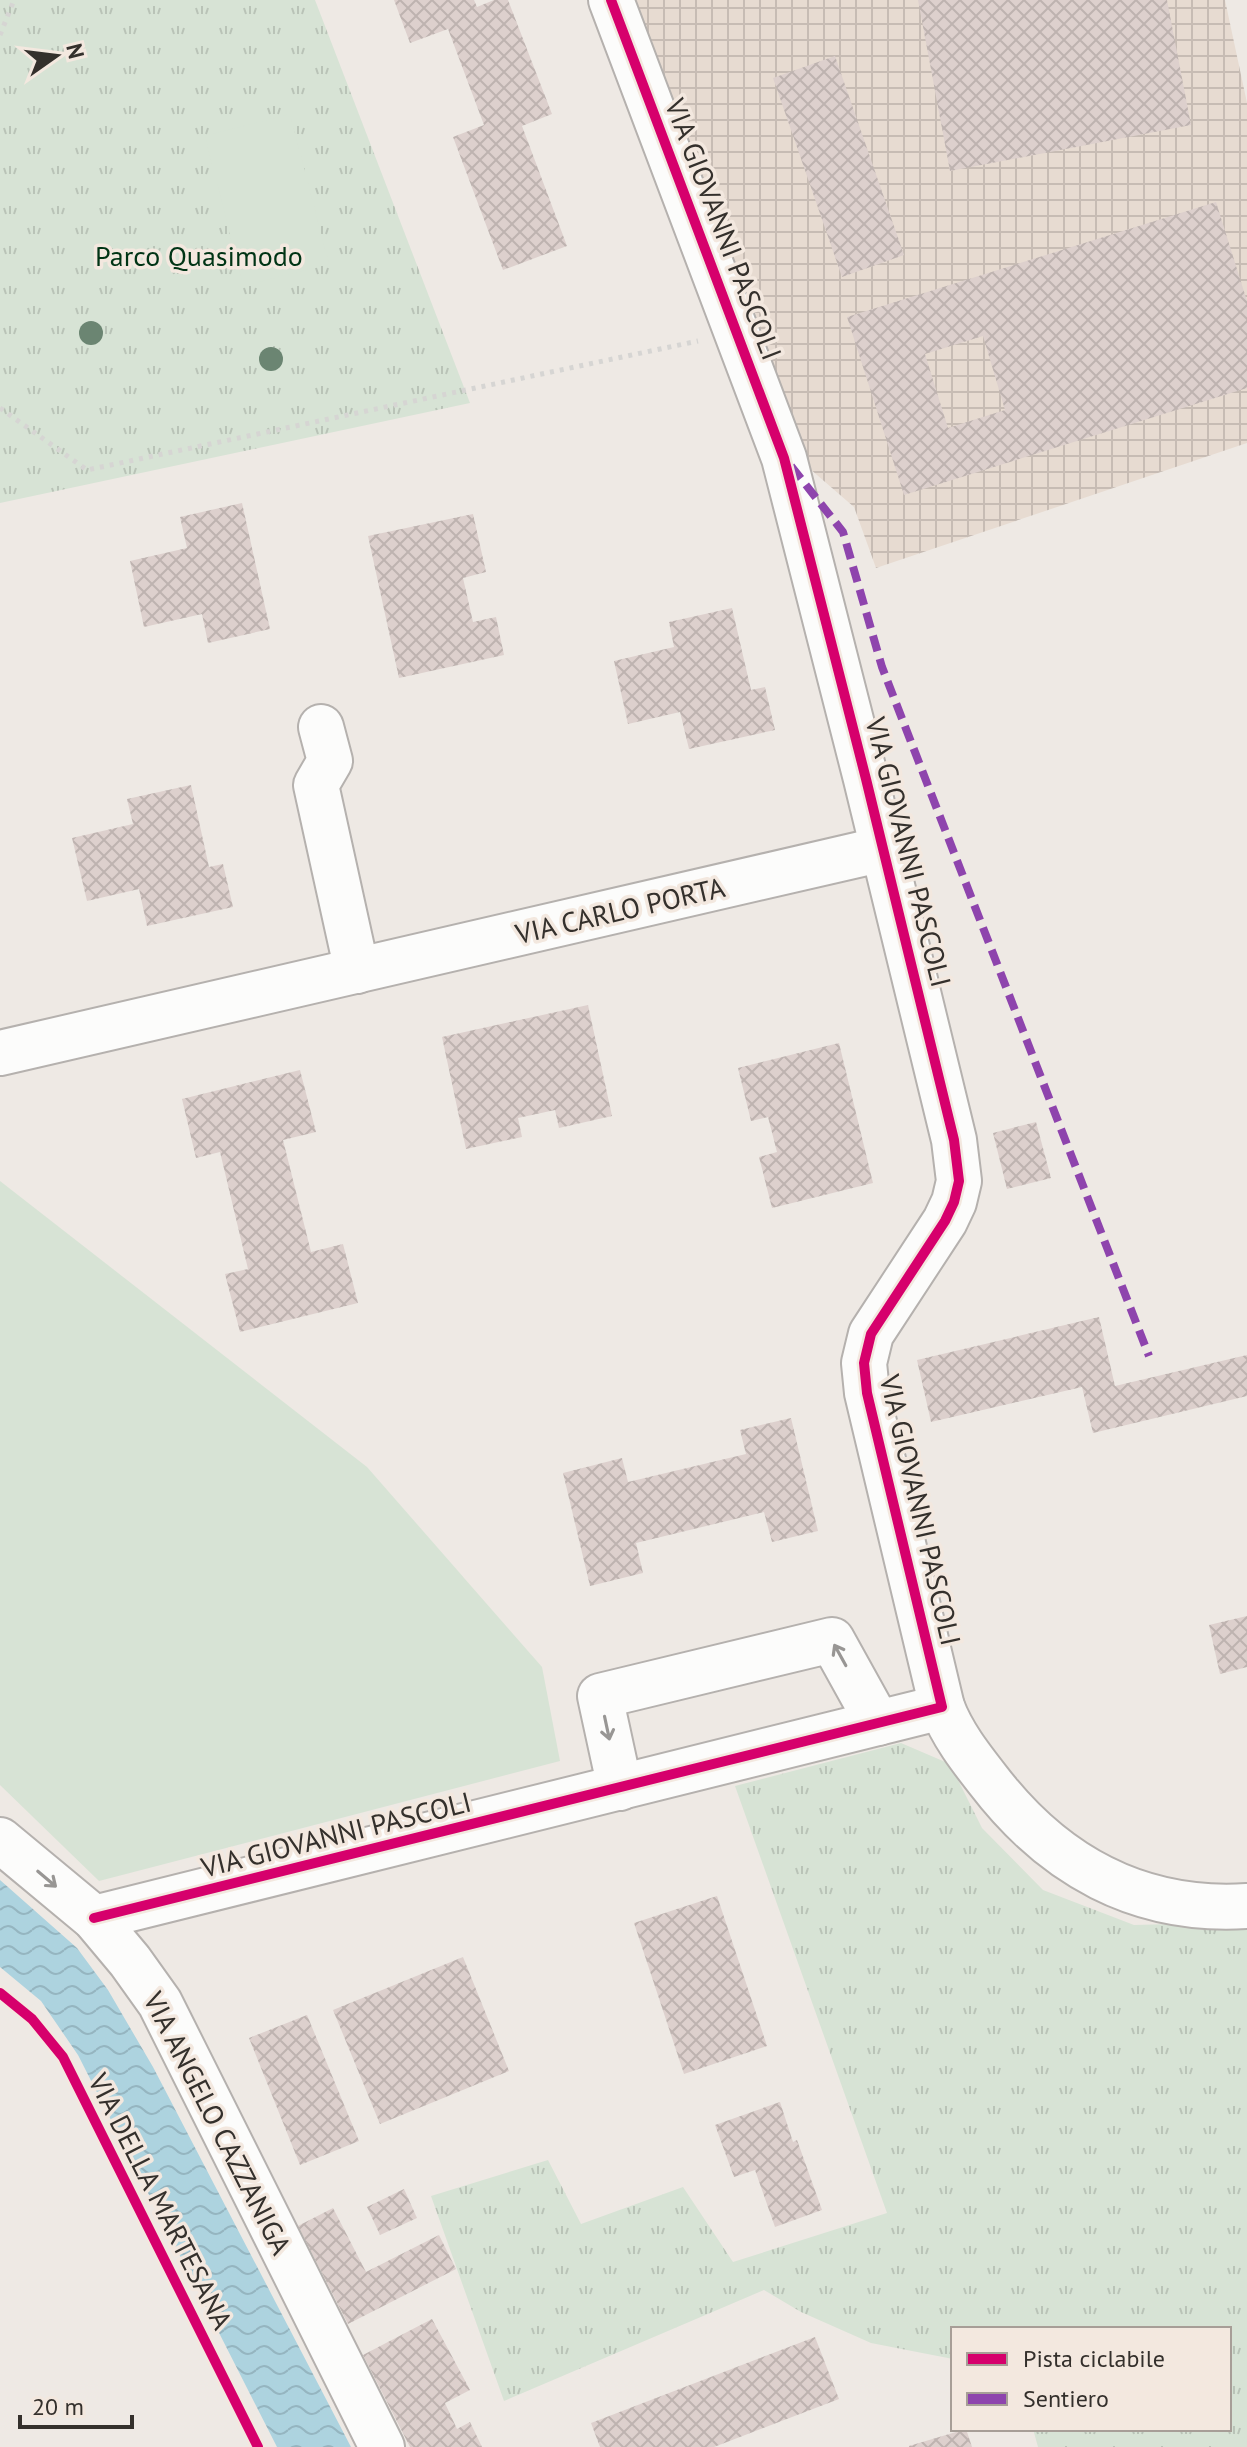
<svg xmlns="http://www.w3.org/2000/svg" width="1247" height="2447" viewBox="0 0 1247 2447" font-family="'PT Sans',sans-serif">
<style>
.industrial{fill:url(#industrial-grid)}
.grass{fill:url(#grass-tufts)}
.park{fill:#d7e3d5}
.water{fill:url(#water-waves)}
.building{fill:url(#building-cross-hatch);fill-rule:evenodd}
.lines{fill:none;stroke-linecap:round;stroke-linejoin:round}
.minor-casing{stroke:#b5b1ae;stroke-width:48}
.path{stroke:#d6d5d3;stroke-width:5;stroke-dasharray:4 6;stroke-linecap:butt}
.minor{stroke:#fcfcfb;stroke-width:44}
.quiet{stroke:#8e44ad;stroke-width:8;stroke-dasharray:16 8;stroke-linecap:butt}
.cycleway-casing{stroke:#f3e8df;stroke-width:15}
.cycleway{stroke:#d6006c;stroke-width:10}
.tree{fill:#6b8572}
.oneway{stroke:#989694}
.labels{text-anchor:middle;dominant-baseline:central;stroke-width:7;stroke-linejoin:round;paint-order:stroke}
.street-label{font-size:28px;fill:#34302c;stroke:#f3e8df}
.park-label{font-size:28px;fill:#003415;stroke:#f3e8df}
</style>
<defs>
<pattern id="industrial-grid" width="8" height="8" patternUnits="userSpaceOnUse" patternTransform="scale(2)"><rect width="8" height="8" fill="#e7dbd1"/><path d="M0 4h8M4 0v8" fill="none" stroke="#c7bcb4"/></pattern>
<pattern id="grass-tufts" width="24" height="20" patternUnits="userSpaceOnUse" patternTransform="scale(2)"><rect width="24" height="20" fill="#d7e3d5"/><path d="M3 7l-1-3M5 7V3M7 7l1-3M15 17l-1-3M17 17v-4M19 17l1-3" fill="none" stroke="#b9c3b7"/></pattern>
<pattern id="water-waves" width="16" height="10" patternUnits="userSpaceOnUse" patternTransform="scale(2)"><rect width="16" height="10" fill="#add3df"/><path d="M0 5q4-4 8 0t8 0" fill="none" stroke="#95b5c0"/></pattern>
<pattern id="building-cross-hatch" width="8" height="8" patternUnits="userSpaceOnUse" patternTransform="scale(2)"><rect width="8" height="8" fill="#ddd0cd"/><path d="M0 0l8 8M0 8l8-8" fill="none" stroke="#beb3b0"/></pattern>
</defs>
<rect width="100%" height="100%" fill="#eee9e4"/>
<!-- industrial -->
<path class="industrial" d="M 620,0 L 1225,0 L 1247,103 L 1247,443 L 876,568 L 854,507 L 795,456 Z"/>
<!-- grass -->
<g class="grass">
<path d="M 0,0 L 315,0 L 470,403 L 0,503 Z"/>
<path d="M 901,1743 L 950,1764 L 982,1828 L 1043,1890 L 1134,1925 L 1247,1922 L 1247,2447 L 1038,2447 L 1033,2429 L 1229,2429 L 1229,2329 L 953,2329 L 953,2359 L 871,2343 L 801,2312 L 764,2290 L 504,2401 L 431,2196 L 548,2160 L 581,2224 L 683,2187 L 733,2262 L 887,2213 L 735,1786 Z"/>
</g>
<!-- park -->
<g class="park">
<path d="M 290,114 L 329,264 L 243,286 L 205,136 Z"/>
<path d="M 0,1181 L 367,1467 L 542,1667 L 560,1761 L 99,1881 L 0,1785 Z"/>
</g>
<!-- water -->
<path class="water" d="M 0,1880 L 77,1948 L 108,1990 L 153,2067 L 351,2447 L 277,2447 L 78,2055 L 41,2001 L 0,1967 Z"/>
<!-- building -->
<g class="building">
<path d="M 394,0 L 474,0 L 477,7 L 494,0 L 508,0 L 552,114 L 522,126 L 567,246 L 503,270 L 453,137 L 484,125 L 448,29 L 410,43 Z"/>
<path d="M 918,0 L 1167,0 L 1191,125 L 950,171 Z"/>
<path d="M 835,56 L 904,255 L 842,277 L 773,78 Z"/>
<path d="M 1216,202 L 1247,301 L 1247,388 L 904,495 L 847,317 ZM 983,336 L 1005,410 L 948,428 L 925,354 Z"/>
<path d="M 242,503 L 270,629 L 208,643 L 202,614 L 144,627 L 130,561 L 187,548 L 180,517 Z"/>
<path d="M 473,514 L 486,572 L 463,578 L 473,622 L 496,617 L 504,655 L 399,678 L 368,536 Z"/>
<path d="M 732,608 L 751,690 L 765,687 L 775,730 L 689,749 L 680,712 L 628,724 L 614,661 L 674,647 L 669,622 Z"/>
<path d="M 191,785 L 209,867 L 223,864 L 233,907 L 147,926 L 139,889 L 87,901 L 72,838 L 133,824 L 127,799 Z"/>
<path d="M 588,1005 L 612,1116 L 559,1128 L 555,1110 L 518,1118 L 522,1137 L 466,1149 L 442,1037 Z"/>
<path d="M 839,1043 L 873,1183 L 772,1208 L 759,1157 L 777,1152 L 768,1117 L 751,1121 L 738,1068 Z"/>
<path d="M 300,1070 L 316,1132 L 283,1140 L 311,1252 L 343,1244 L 358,1303 L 240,1332 L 225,1274 L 248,1269 L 220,1152 L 196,1158 L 182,1099 Z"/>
<path d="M 1036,1122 L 1051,1178 L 1007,1189 L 993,1133 Z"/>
<path d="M 1099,1317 L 1115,1386 L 1247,1355 L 1247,1396 L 1093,1433 L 1082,1387 L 931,1422 L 917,1360 Z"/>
<path d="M 791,1418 L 818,1531 L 772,1542 L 764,1512 L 636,1543 L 643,1573 L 590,1586 L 563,1473 L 622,1458 L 628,1482 L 746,1454 L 740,1430 Z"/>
<path d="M 1247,1616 L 1247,1667 L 1220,1674 L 1209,1625 Z"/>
<path d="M 717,1896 L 767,2046 L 684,2074 L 634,1923 Z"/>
<path d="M 463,1957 L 509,2071 L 380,2124 L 333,2010 Z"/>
<path d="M 307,2015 L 359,2141 L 300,2165 L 249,2038 Z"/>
<path d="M 780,2102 L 793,2142 L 797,2140 L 822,2210 L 775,2227 L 755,2170 L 734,2177 L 715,2125 Z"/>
<path d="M 404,2189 L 417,2218 L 380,2235 L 367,2207 Z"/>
<path d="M 333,2208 L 366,2272 L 439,2235 L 456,2269 L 348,2324 L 298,2226 Z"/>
<path d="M 432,2319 L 470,2390 L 445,2403 L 457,2429 L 470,2422 L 482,2447 L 410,2447 L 363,2355 Z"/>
<path d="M 815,2337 L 839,2399 L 714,2447 L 600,2447 L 591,2423 Z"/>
<path d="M 966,2429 L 972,2447 L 909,2447 L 909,2446 Z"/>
</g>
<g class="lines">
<!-- minor casing -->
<g class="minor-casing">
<g id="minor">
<path d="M 321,727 L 330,761 L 316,785 L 357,971"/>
<path d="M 0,1053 L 883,849"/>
<path d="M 942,1707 C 952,1734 970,1757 988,1780 C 1053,1865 1138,1913 1247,1906"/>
<path d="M 620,1788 L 600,1696 L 832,1640 L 878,1723"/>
<path d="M 0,1840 L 94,1918 L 130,1961 L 160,2003 L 382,2447"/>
<path d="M 94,1918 L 942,1707 L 867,1393 L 864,1363 L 871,1334 L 945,1221 L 954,1202 L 959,1181 L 954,1140 L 866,779 L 784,458 L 611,0"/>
</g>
</g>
<!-- path -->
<g class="path">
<path d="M 0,35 L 14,0"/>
<path d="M 0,408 L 87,470 L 698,341"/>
</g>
<!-- minor -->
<use href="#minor" class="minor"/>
<!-- quiet -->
<path class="quiet" d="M 791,466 L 843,532 L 882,667 L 1149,1356"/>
<!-- cycleway casing -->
<g class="cycleway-casing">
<g id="cycleway">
<path d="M 94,1918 L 942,1707 L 867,1393 L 864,1363 L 871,1334 L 945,1221 L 954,1202 L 959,1181 L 954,1140 L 866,779 L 784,458 L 611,0"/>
<path d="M 0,1993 L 32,2019 L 63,2057 L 258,2447"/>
</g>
</g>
<!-- cycleway -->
<use href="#cycleway" class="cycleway"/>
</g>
<!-- trees -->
<g class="tree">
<circle cx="91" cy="333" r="12"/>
<circle cx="271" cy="359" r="12"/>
</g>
<!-- one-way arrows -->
<defs><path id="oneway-shaft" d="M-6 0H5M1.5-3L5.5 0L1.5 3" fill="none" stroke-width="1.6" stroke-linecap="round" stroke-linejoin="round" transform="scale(2)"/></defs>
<g class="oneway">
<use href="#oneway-shaft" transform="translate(840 1655) rotate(-119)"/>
<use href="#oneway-shaft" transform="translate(607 1728) rotate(78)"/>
<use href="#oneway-shaft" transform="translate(47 1879) rotate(40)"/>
</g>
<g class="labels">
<!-- street labels -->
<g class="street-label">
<text transform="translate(724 229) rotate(69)">VIA GIOVANNI PASCOLI</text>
<text transform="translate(909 852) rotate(76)">VIA GIOVANNI PASCOLI</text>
<text transform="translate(620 910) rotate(-13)">VIA CARLO PORTA</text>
<text transform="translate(921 1510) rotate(77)">VIA GIOVANNI PASCOLI</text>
<text transform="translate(336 1834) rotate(-14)">VIA GIOVANNI PASCOLI</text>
<text transform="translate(218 2123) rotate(63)">VIA ANGELO CAZZANIGA</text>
<text transform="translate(161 2201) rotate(63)">VIA DELLA MARTESANA</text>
</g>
<!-- park labels -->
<g class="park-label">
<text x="199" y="255">Parco Quasimodo</text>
</g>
</g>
<!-- legend -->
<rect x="951" y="2327" width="280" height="104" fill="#f3e8df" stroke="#a79e97" stroke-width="2"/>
<rect x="967" y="2353" width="40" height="12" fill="#d6006c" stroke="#a79e97" stroke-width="2"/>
<text x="1023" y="2367" font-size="24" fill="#34302c">Pista ciclabile</text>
<rect x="967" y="2393" width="40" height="12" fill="#8e44ad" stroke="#a79e97" stroke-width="2"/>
<text x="1023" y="2407" font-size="24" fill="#34302c">Sentiero</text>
<!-- north arrow -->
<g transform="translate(56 56) rotate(76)" stroke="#f3e8df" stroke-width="6" paint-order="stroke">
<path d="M0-6L14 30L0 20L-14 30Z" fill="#34302c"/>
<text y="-12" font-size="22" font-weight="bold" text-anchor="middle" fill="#34302c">N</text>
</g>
<!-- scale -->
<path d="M20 2415v12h112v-12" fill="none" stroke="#34302c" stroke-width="4"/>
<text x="32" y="2415" font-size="24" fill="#34302c" stroke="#f3e8df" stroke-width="6" paint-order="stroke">20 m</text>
</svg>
